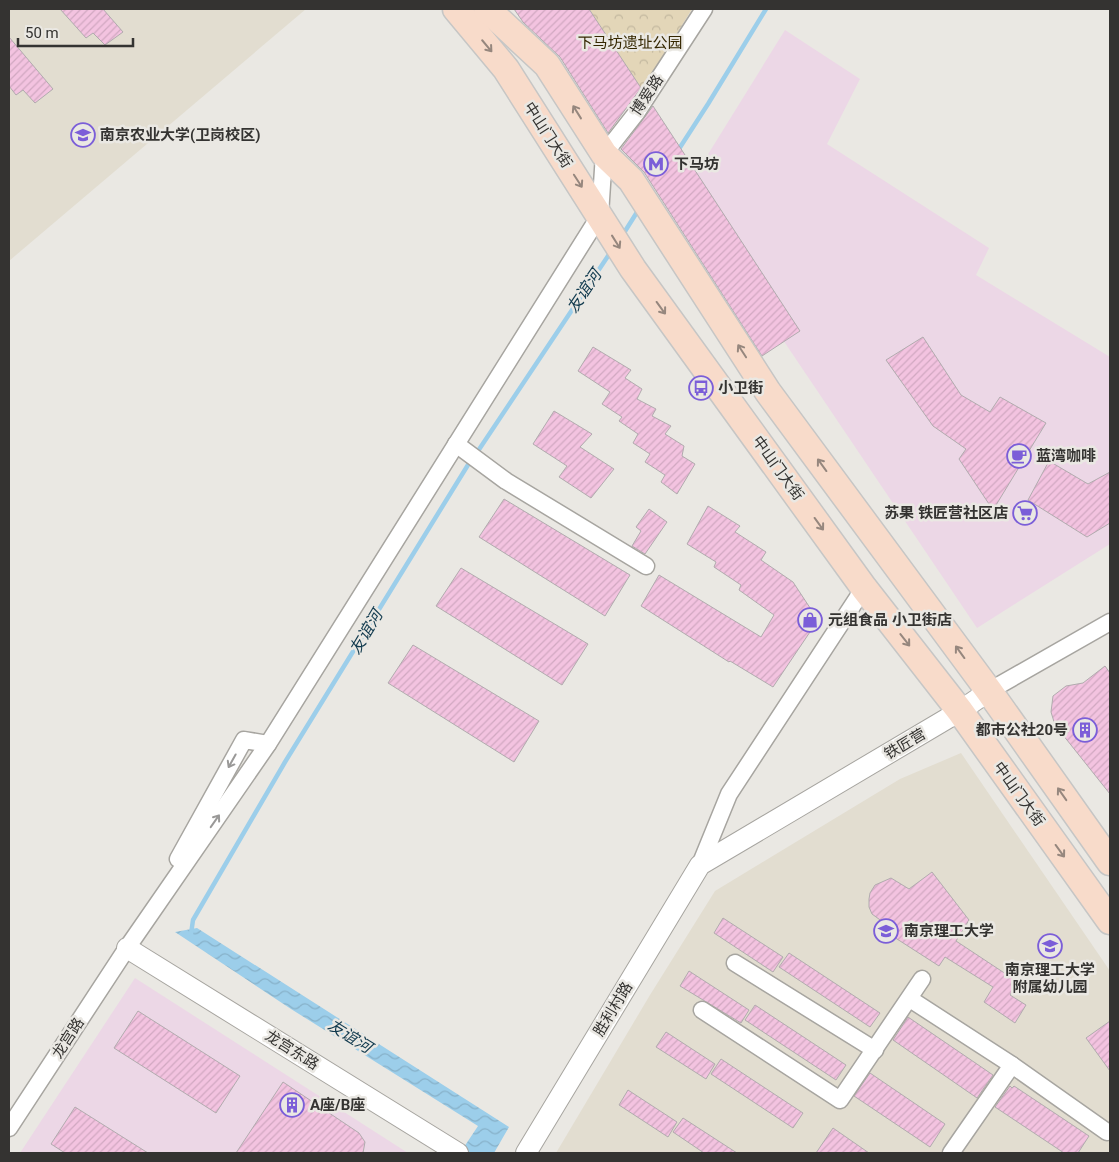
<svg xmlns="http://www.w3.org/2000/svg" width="1119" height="1162" viewBox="0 0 1119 1162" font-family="Roboto,'Noto Sans SC',sans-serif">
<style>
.commercial{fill:#ecd7e6}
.built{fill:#e2ddd0}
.park{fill:url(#park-crowns)}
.water{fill:url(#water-waves)}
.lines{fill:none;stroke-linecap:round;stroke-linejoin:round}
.stream{stroke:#9cceea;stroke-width:4.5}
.building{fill:url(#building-hatch);stroke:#b1abae}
.minor-casing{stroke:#a7a5a0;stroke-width:19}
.tertiary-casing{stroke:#a7a5a0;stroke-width:22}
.primary-casing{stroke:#c6c6c5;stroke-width:29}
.minor{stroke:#fff;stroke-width:16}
.tertiary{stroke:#fff;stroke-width:20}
.primary{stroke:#f8dbca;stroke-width:26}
.oneway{stroke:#96877e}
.oneway2{stroke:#9a9998}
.labels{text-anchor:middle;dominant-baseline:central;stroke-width:5;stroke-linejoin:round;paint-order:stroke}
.park-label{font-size:15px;fill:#352700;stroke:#eae8e3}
.street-label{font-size:15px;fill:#343331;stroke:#eae8e3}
.poi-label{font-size:15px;font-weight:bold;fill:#343331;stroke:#eae8e3;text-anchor:start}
.water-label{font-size:16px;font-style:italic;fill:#113a4e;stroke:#eae8e3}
</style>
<defs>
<pattern id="park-crowns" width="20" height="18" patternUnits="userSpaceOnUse" patternTransform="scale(1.25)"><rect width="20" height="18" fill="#e3d6b8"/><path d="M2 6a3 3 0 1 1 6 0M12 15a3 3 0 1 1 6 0" fill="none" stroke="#c3b89f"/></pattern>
<pattern id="water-waves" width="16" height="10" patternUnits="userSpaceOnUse" patternTransform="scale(1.25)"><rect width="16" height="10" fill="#9cceea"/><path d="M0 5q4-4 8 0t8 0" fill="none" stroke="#87b1c9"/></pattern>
<pattern id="building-hatch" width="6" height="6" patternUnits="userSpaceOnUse" patternTransform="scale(1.25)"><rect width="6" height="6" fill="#f3c3e0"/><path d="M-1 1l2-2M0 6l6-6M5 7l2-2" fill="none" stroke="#d1a8c1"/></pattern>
</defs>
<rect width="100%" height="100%" fill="#eae8e3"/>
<!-- commercial -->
<g class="commercial">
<path d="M 785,30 L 860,79 L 827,144 L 989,248 L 976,275 L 1110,357 L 1110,544 L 977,628 L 684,193 Z"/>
<path d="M 135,978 L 408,1153 L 20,1153 Z"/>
</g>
<!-- built -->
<g class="built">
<path d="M 9,9 L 306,9 L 9,261 Z"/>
<path d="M 961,753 L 1110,971 L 1110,1153 L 556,1153 L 650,995 L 715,891 L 900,779 Z"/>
</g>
<!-- park -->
<path class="park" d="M 548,9 L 692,9 L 649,79 L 627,101 L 569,23 Z"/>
<!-- water -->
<path class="water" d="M 197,928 L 509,1127 L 494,1153 L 460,1153 L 478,1126 L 291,1009 L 175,932 Z"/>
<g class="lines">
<!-- stream -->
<g class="stream">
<path d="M 677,152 L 708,104 L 766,9"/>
<path d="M 622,236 L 639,209"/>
<path d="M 476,454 L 612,250"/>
<path d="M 191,934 L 193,920 L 285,762 L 471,460"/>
</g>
</g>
<!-- building -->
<g class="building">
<path d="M 60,9 L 103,9 L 123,32 L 105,45 L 93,33 L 86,38 Z"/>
<path d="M 514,9 L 589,9 L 641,88 L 608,133 L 560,57 L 523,22 Z"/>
<path d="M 9,37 L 53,89 L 35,103 L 23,90 L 16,95 L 9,86 Z"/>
<path d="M 653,106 L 800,331 L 762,356 L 644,172 L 621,149 Z"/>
<path d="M 923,337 L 961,395 L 990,412 L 1000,397 L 1046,423 L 993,510 L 959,459 L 966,449 L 933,426 L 886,360 Z"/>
<path d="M 593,347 L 631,370 L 625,378 L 642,389 L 637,399 L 656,409 L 652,416 L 671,426 L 665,434 L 684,446 L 682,456 L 695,464 L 677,494 L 661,482 L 665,475 L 645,462 L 650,454 L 633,443 L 638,434 L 619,421 L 622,417 L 602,404 L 610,392 L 578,371 Z"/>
<path d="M 554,411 L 592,434 L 580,447 L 614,469 L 591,498 L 559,477 L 567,466 L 533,444 Z"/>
<path d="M 1049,461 L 1088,484 L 1110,472 L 1110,523 L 1087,537 L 1028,500 Z"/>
<path d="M 504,499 L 630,575 L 605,616 L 479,537 Z"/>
<path d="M 708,506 L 740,526 L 735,532 L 766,552 L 761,560 L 793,582 L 818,620 L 773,687 L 730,661 L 729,662 L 641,606 L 659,575 L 761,637 L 774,615 L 739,590 L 741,585 L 714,567 L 716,562 L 687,544 Z"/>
<path d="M 649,509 L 667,522 L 645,554 L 632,546 L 641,531 L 636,527 Z"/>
<path d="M 461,568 L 588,644 L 562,685 L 436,606 Z"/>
<path d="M 413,645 L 539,721 L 514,762 L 388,683 Z"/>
<path d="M 1105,666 L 1110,673 L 1110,794 L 1055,725 L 1051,712 L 1053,696 L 1066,686 L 1083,683 Z"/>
<path d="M 932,872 L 969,920 L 956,941 L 1018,982 L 1010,995 L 1026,1005 L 1015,1023 L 984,1002 L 993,987 L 945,957 L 939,966 L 883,930 L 887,925 L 872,914 L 869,907 L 869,899 L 870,893 L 875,885 L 891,878 L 909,889 Z"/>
<path d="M 723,918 L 783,957 L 773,972 L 714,933 Z"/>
<path d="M 789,953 L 880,1013 L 870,1027 L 779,967 Z"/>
<path d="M 689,971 L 749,1010 L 741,1023 L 680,986 Z"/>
<path d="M 755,1005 L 846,1065 L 836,1080 L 745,1020 Z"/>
<path d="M 138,1011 L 240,1076 L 216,1113 L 114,1048 Z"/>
<path d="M 908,1017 L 993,1075 L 977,1098 L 893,1040 Z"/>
<path d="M 1110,1021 L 1110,1071 L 1086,1038 Z"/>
<path d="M 666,1032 L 715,1064 L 706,1079 L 656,1047 Z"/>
<path d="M 721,1059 L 803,1113 L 793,1128 L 711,1074 Z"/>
<path d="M 870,1073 L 945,1124 L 930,1147 L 854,1096 Z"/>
<path d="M 283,1082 L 359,1133 L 365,1142 L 363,1153 L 236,1153 Z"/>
<path d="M 1010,1086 L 1012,1088 L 1014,1086 L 1089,1136 L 1078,1153 L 1064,1153 L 995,1107 Z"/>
<path d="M 628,1090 L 677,1122 L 668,1137 L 619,1105 Z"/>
<path d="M 75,1107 L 148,1153 L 65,1153 L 51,1144 Z"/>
<path d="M 683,1118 L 737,1153 L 704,1153 L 673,1132 Z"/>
<path d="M 833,1128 L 869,1153 L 816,1153 Z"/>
</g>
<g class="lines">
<!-- minor casing -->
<g class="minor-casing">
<g id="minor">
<path d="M 456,444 L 506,481 L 646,566"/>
<path d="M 989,691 L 1110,622"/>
<path d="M 178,859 L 244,740 L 268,744"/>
<path d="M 700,865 L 729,794 L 864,588"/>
<path d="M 735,963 L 875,1050"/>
<path d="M 910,999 L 1012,1065 L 1107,1132"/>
<path d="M 702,1010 L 840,1100 L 922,979"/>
<path d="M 9,1128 L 127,948 L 268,744 L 600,215 L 604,154 L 637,112 L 704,9"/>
<path d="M 951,1153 L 1012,1065"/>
</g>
</g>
<!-- tertiary casing -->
<g class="tertiary-casing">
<g id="tertiary">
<path d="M 127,948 L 458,1153"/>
<path d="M 526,1153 L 700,865 L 960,711 L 989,691"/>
</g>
</g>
<!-- primary casing -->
<g class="primary-casing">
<g id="primary">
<path d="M 456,9 L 506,69 L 633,269 L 864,588 L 960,711 L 1110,921"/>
<path d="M 487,9 L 547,65 L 604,154 L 631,180 L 768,392 L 989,691 L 1110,862"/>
</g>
</g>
<!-- minor -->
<use href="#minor" class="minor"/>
<!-- tertiary -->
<use href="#tertiary" class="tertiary"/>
<!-- primary -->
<use href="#primary" class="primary"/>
</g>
<!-- one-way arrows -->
<defs><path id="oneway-shaft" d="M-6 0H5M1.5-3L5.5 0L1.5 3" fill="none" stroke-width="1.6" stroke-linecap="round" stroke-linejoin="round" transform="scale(1.25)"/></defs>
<g class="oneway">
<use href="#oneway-shaft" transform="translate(487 46) rotate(50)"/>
<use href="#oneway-shaft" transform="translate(577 112) rotate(-122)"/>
<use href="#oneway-shaft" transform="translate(578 181) rotate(57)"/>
<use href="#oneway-shaft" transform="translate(616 242) rotate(58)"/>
<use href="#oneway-shaft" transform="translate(661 308) rotate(54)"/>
<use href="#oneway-shaft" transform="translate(742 351) rotate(-123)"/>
<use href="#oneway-shaft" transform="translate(822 465) rotate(-126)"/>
<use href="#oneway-shaft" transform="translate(819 524) rotate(54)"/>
<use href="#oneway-shaft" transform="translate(905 640) rotate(52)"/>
<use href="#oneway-shaft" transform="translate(960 652) rotate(-126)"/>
<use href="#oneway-shaft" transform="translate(1062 794) rotate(-125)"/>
<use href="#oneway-shaft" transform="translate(1060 851) rotate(54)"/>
</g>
<g class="oneway2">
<use href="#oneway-shaft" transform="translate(232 761) rotate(119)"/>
<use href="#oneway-shaft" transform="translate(215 821) rotate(-55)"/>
</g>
<!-- icons -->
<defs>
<g id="university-ring" transform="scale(1.25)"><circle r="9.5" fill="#eae8e3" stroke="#7b5ed8" stroke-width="1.5"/><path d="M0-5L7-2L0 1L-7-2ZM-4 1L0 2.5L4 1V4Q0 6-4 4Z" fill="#7b5ed8"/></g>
<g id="metro-ring" transform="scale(1.25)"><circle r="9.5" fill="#eae8e3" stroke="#7b5ed8" stroke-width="1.5"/><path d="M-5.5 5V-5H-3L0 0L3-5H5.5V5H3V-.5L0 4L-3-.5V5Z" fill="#7b5ed8"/></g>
<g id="bus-ring" transform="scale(1.25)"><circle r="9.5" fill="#eae8e3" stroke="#7b5ed8" stroke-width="1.5"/><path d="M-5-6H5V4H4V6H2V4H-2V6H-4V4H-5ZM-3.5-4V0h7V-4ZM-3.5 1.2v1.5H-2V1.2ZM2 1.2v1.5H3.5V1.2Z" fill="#7b5ed8"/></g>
<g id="cafe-ring" transform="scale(1.25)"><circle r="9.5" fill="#eae8e3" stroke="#7b5ed8" stroke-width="1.5"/><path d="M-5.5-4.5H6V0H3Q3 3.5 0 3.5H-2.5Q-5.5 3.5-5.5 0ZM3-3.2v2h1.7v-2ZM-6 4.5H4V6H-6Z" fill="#7b5ed8"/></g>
<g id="supermarket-ring" transform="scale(1.25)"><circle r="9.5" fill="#eae8e3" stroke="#7b5ed8" stroke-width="1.5"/><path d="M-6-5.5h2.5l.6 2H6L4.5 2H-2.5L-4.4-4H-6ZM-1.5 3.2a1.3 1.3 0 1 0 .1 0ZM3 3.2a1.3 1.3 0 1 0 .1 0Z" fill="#7b5ed8"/></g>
<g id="shop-ring" transform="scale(1.25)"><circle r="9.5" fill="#eae8e3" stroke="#7b5ed8" stroke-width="1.5"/><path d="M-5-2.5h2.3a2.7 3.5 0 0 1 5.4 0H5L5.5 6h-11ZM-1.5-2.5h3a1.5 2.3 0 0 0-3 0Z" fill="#7b5ed8"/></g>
<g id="building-ring" transform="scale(1.25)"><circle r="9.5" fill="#eae8e3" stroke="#7b5ed8" stroke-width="1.5"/><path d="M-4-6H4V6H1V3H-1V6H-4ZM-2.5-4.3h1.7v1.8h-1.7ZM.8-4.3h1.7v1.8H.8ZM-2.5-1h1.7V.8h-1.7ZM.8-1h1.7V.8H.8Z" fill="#7b5ed8"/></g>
<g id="school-ring" transform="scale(1.25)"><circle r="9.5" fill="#eae8e3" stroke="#7b5ed8" stroke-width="1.5"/><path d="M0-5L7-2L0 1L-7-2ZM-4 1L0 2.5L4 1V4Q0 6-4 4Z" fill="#7b5ed8"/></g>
</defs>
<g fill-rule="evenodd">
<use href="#university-ring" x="83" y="135"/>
<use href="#metro-ring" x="656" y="164"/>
<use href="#bus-ring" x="701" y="388"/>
<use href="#cafe-ring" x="1019" y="456"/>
<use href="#supermarket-ring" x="1025" y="513"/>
<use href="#shop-ring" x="810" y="620"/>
<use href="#building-ring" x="1085" y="730"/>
<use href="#university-ring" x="886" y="931"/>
<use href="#school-ring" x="1050" y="946"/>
<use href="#building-ring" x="292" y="1105"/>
</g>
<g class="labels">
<!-- park labels -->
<g class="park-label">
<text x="630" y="43">下马坊遗址公园</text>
</g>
<!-- street labels -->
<g class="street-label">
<text transform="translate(647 95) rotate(-56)">博爱路</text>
<text transform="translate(548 135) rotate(57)">中山门大街</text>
<text transform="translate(778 468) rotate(54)">中山门大街</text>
<text transform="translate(905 744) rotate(-31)">铁匠营</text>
<text transform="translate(1019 794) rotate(54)">中山门大街</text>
<text transform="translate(613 1009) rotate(-59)">胜利村路</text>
<text transform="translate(68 1038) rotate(-57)">龙宫路</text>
<text transform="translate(292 1050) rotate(32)">龙宫东路</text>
</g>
<!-- poi labels -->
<g class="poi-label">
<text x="100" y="135">南京农业大学(卫岗校区)</text>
<text x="674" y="164">下马坊</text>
<text x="718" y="388">小卫街</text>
<text x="1036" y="456">蓝湾咖啡</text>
<text x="1008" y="513" text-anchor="end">苏果 铁匠营社区店</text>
<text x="828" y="620">元组食品 小卫街店</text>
<text x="1068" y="730" text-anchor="end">都市公社20号</text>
<text x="904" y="931">南京理工大学</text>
<text x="1050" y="970" text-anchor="middle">南京理工大学<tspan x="1050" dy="17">附属幼儿园</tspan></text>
<text x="310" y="1105">A座/B座</text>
</g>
<!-- water labels -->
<g class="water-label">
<text transform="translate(584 291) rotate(-56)">友谊河</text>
<text transform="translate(366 632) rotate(-59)">友谊河</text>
<text transform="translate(350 1036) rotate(32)">友谊河</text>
</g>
</g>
<!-- border -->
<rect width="1119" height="1162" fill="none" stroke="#343331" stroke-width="20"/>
<!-- scale -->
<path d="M18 38v8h115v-8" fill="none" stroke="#343331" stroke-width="2.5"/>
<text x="25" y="38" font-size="15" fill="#343331" stroke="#eae8e3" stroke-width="4" paint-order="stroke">50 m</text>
</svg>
